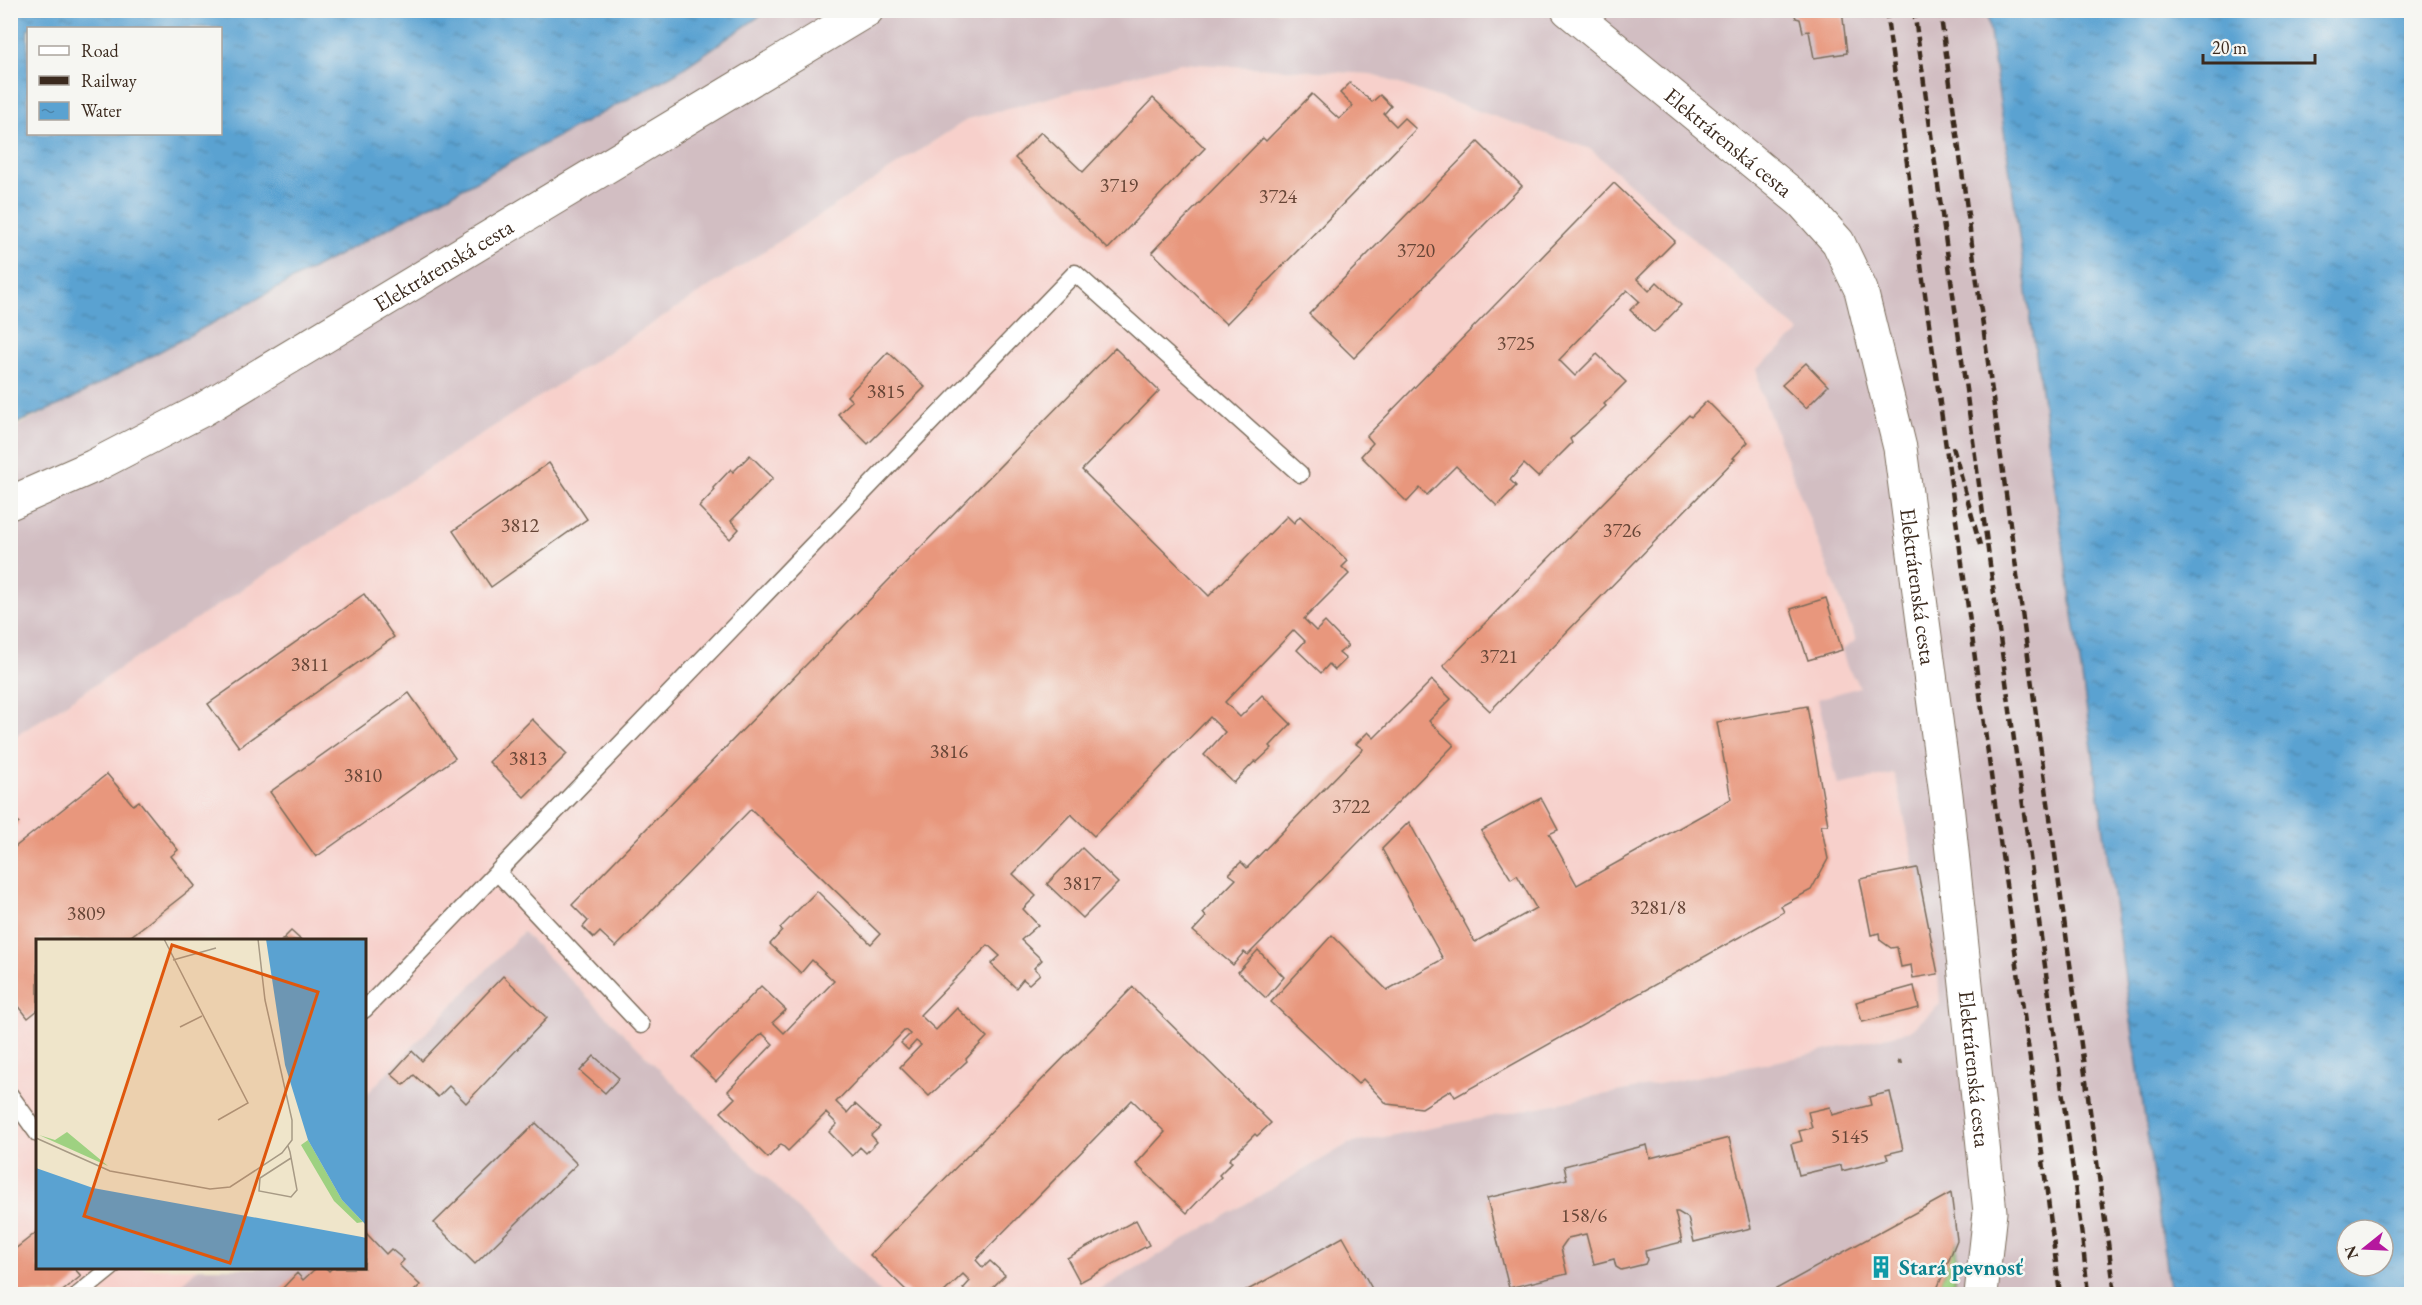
<svg xmlns="http://www.w3.org/2000/svg" width="2422" height="1305" viewBox="0 0 2422 1305" font-family="'EB Garamond',serif">
<style>
.built{fill:#f7d0cb}
.industrial{fill:#d2bec2}
.grass{fill:url(#grass-tufts);stroke:#6c7e50;stroke-width:1.5}
.water{fill:url(#water-ripples);stroke:#4a6678;stroke-width:1.5;fill-rule:evenodd}
.building{fill:#e8977d}
.lines{fill:none;stroke-linecap:round;stroke-linejoin:round}
.lane-casing{stroke:#7a6b5a;stroke-width:19}
.street-casing{stroke:#7a6b5a;stroke-width:35}
.path{stroke:#7a6b5a;stroke-width:4;stroke-dasharray:4.5 4.5;stroke-linecap:butt}
.lane{stroke:#fff;stroke-width:16}
.street{stroke:#fff;stroke-width:33}
.rail{stroke:#3b2a1e;stroke-width:4.5;stroke-dasharray:9 4.5;stroke-linecap:butt}
.labels{text-anchor:middle;dominant-baseline:central;stroke-width:5;stroke-linejoin:round;paint-order:stroke}
.number-label{font-size:20px;fill:#664536}
.street-label{font-size:22px;fill:#3b2a1e;stroke:#f6f6f2}
.culture-label{font-size:22px;font-weight:bold;fill:#0d838f;stroke:#f6f6f2;text-anchor:start}
.inset-road{fill:none;stroke:#a79a85;stroke-width:1.5}
.view{fill:#df570d;fill-opacity:0.15;stroke:#df570d;stroke-width:3}
.inset-edge{fill:none;stroke:#3b2a1e;stroke-width:3}
</style>
<defs>
<pattern id="grass-tufts" width="24" height="20" patternUnits="userSpaceOnUse" patternTransform="scale(1.5)"><rect width="24" height="20" fill="#9ed181"/><path d="M3 7l-1-3M5 7V3M7 7l1-3M15 17l-1-3M17 17v-4M19 17l1-3" fill="none" stroke="#82aa69"/></pattern>
<pattern id="water-ripples" width="26" height="14" patternUnits="userSpaceOnUse" patternTransform="scale(1.5)"><rect width="26" height="14" fill="#5aa2d1"/><path d="M2 4q2-2 4 0t4 0M15 11q2-2 4 0t4 0" fill="none" stroke="#4c84a9"/></pattern>
</defs>
<rect width="100%" height="100%" fill="#f6f6f2"/>
<filter id="ink" filterUnits="userSpaceOnUse"><feTurbulence type="fractalNoise" baseFrequency=".0167" numOctaves="2"/><feDisplacementMap in="SourceGraphic" scale="12" xChannelSelector="R" yChannelSelector="G"/><feConvolveMatrix kernelMatrix="1 2 1 2 8 2 1 2 1" color-interpolation-filters="sRGB"/></filter>
<filter id="wash" filterUnits="userSpaceOnUse"><feTurbulence type="fractalNoise" baseFrequency=".008" numOctaves="4" result="noise"/><feDisplacementMap in="SourceGraphic" scale="24" xChannelSelector="R" yChannelSelector="G"/><feGaussianBlur stdDeviation="1.35" result="paint"/><feColorMatrix in="noise" values="0 0 0 0 0 0 0 0 0 0 0 0 0 0 0 0 0 1.4 0 .05"/><feComposite in="paint" operator="in"/></filter>
<g filter="url(#wash)">
<rect width="100%" height="100%" fill="#efe5ca"/>
<!-- built -->
<path class="built" d="M 1180,63 L 1370,74 L 1590,149 L 1800,332 L 1757,369 L 1760,389 L 1856,640 L 1847,667 L 1860,687 L 1838,784 L 1895,774 L 1938,974 L 1940,1004 L 1910,1031 L 1799,1057 L 1348,1144 L 1092,1294 L 882,1294 L 523,932 L 365,1096 L 364,940 L 38,940 L 38,1268 L 198,1268 L 172,1294 L 11,1294 L 11,739 L 968,119 Z"/>
<!-- industrial -->
<g class="industrial">
<path d="M 767,11 L 1987,11 L 2170,1294 L 1092,1294 L 1348,1144 L 1799,1057 L 1910,1031 L 1940,1004 L 1938,974 L 1895,774 L 1838,785 L 1818,699 L 1860,687 L 1847,667 L 1842,650 L 1856,640 L 1760,390 L 1757,369 L 1800,332 L 1590,149 L 1370,74 L 1180,63 L 968,119 L 11,739 L 11,429 L 64,403 L 676,73 Z"/>
<path d="M 523,932 L 882,1294 L 172,1294 L 198,1268 L 364,1268 L 365,1096 Z"/>
</g>
<!-- grass -->
<path class="grass" d="M 1957,1240 L 1954,1294 L 1935,1294 Z"/>
<!-- water -->
<g class="water">
<path d="M 11,10 L 767,10 L 767,11 L 676,73 L 64,403 L 11,426 ZM 28,28 L 220,28 L 220,134 L 28,134 Z"/>
<path d="M 1987,11 L 2411,11 L 2411,1294 L 2170,1294 ZM 2347,1230 L 2383,1230 L 2383,1266 L 2347,1266 Z"/>
</g>
<g id="blocks">
<!-- building -->
<g class="building">
<path d="M 1793,10 L 1842,10 L 1847,53 L 1814,58 L 1809,31 L 1803,32 L 1800,19 L 1796,18 Z"/>
<path d="M 1350,83 L 1372,102 L 1380,95 L 1391,106 L 1384,114 L 1396,126 L 1404,118 L 1416,129 L 1226,324 L 1152,252 L 1263,138 L 1266,141 L 1312,94 L 1339,119 L 1353,106 L 1340,93 Z"/>
<path d="M 1153,98 L 1205,148 L 1108,249 L 1015,158 L 1041,132 L 1083,172 Z"/>
<path d="M 1478,142 L 1522,186 L 1354,358 L 1309,314 Z"/>
<path d="M 1614,183 L 1675,241 L 1637,279 L 1649,291 L 1657,282 L 1681,305 L 1654,333 L 1630,310 L 1639,301 L 1627,290 L 1559,360 L 1575,376 L 1597,354 L 1626,382 L 1604,404 L 1606,406 L 1570,439 L 1572,443 L 1538,477 L 1524,464 L 1510,480 L 1516,486 L 1497,506 L 1456,466 L 1427,495 L 1420,488 L 1407,502 L 1361,456 L 1373,443 L 1367,436 Z"/>
<path d="M 1115,348 L 1159,391 L 1082,470 L 1209,596 L 1287,516 L 1294,523 L 1300,516 L 1348,561 L 1342,567 L 1349,574 L 1304,619 L 1316,631 L 1325,622 L 1348,646 L 1339,653 L 1346,659 L 1335,670 L 1329,664 L 1321,673 L 1297,650 L 1305,641 L 1294,630 L 1225,702 L 1240,717 L 1262,695 L 1291,724 L 1270,746 L 1272,748 L 1256,763 L 1255,761 L 1234,783 L 1204,755 L 1225,732 L 1210,717 L 1094,836 L 1071,814 L 1013,874 L 1036,896 L 1023,909 L 1038,925 L 1021,940 L 1042,960 L 1034,968 L 1040,974 L 1029,984 L 1023,979 L 1016,988 L 991,964 L 1000,956 L 988,945 L 920,1015 L 936,1030 L 957,1008 L 987,1037 L 966,1059 L 967,1061 L 929,1096 L 900,1067 L 921,1045 L 916,1041 L 908,1050 L 901,1043 L 910,1034 L 905,1030 L 836,1102 L 847,1113 L 855,1104 L 880,1127 L 871,1135 L 877,1142 L 866,1153 L 860,1147 L 852,1156 L 829,1132 L 837,1124 L 826,1113 L 788,1151 L 781,1144 L 768,1158 L 721,1112 L 735,1098 L 728,1091 L 773,1044 L 762,1033 L 716,1081 L 692,1057 L 761,986 L 786,1010 L 773,1022 L 784,1033 L 834,981 L 812,960 L 801,973 L 770,944 L 782,931 L 780,928 L 817,891 L 871,944 L 880,934 L 751,809 L 616,947 L 600,932 L 594,938 L 583,927 L 588,921 L 572,905 Z"/>
<path d="M 888,352 L 925,387 L 868,444 L 838,414 L 852,401 L 847,396 Z"/>
<path d="M 1806,363 L 1828,386 L 1806,408 L 1782,385 Z"/>
<path d="M 1707,401 L 1748,442 L 1733,458 L 1735,459 L 1490,711 L 1443,666 L 1689,415 L 1691,417 Z"/>
<path d="M 750,455 L 773,478 L 731,521 L 739,529 L 730,539 L 699,507 L 715,490 L 713,488 L 731,469 L 733,472 Z"/>
<path d="M 549,463 L 587,519 L 491,587 L 453,531 Z"/>
<path d="M 364,594 L 394,637 L 239,747 L 208,704 Z"/>
<path d="M 1826,598 L 1842,650 L 1808,660 L 1791,609 Z"/>
<path d="M 1432,680 L 1451,699 L 1429,721 L 1454,745 L 1248,955 L 1244,952 L 1233,965 L 1193,931 L 1206,917 L 1203,913 L 1236,879 L 1229,874 L 1241,862 L 1247,868 L 1363,749 L 1356,744 L 1368,732 L 1374,738 Z"/>
<path d="M 409,693 L 455,758 L 316,857 L 270,792 Z"/>
<path d="M 1807,706 L 1828,825 L 1821,825 L 1828,859 L 1811,890 L 1781,906 L 1784,912 L 1455,1097 L 1451,1090 L 1422,1108 L 1387,1104 L 1363,1079 L 1358,1084 L 1271,1002 L 1332,935 L 1387,990 L 1443,959 L 1382,849 L 1409,822 L 1475,942 L 1536,908 L 1517,875 L 1511,879 L 1481,831 L 1541,798 L 1558,830 L 1549,834 L 1577,885 L 1731,799 L 1717,722 Z"/>
<path d="M 532,719 L 567,754 L 524,797 L 489,762 Z"/>
<path d="M 107,774 L 133,805 L 139,801 L 178,850 L 171,856 L 195,886 L 126,940 L 38,940 L 38,1010 L 28,1018 L 10,995 L 10,851 Z"/>
<path d="M 10,813 L 19,823 L 10,830 Z"/>
<path d="M 1082,848 L 1118,883 L 1083,918 L 1047,884 Z"/>
<path d="M 1917,868 L 1938,974 L 1913,978 L 1911,965 L 1901,967 L 1897,947 L 1891,948 L 1880,940 L 1879,933 L 1871,935 L 1860,879 Z"/>
<path d="M 291,931 L 301,940 L 282,940 Z"/>
<path d="M 1258,950 L 1284,977 L 1266,998 L 1238,972 Z"/>
<path d="M 503,976 L 547,1018 L 466,1103 L 449,1086 L 438,1097 L 414,1075 L 404,1085 L 391,1074 L 412,1051 L 422,1061 Z"/>
<path d="M 1914,986 L 1919,1008 L 1862,1022 L 1856,1002 Z"/>
<path d="M 1133,987 L 1271,1123 L 1257,1136 L 1255,1134 L 1229,1160 L 1232,1162 L 1219,1175 L 1221,1177 L 1187,1213 L 1136,1164 L 1165,1132 L 1132,1100 L 976,1260 L 983,1268 L 990,1261 L 1005,1275 L 986,1294 L 969,1294 L 963,1289 L 970,1281 L 963,1274 L 942,1294 L 910,1294 L 870,1255 Z"/>
<path d="M 594,1056 L 619,1078 L 605,1093 L 580,1071 Z"/>
<path d="M 1890,1092 L 1903,1150 L 1886,1154 L 1888,1159 L 1842,1171 L 1841,1165 L 1799,1175 L 1791,1144 L 1802,1141 L 1799,1131 L 1812,1128 L 1808,1112 L 1830,1107 L 1832,1115 L 1871,1105 L 1869,1097 Z"/>
<path d="M 536,1123 L 577,1164 L 475,1264 L 434,1223 Z"/>
<path d="M 1729,1138 L 1751,1228 L 1694,1242 L 1688,1218 L 1678,1212 L 1675,1212 L 1682,1242 L 1645,1251 L 1647,1260 L 1645,1264 L 1621,1270 L 1616,1267 L 1614,1259 L 1594,1264 L 1586,1234 L 1568,1238 L 1561,1248 L 1567,1274 L 1509,1288 L 1487,1198 L 1567,1179 L 1564,1166 L 1647,1145 L 1650,1158 Z"/>
<path d="M 1951,1193 L 1957,1240 L 1935,1294 L 1767,1294 Z"/>
<path d="M 1136,1220 L 1149,1245 L 1080,1282 L 1067,1258 Z"/>
<path d="M 38,1231 L 38,1268 L 74,1268 L 81,1276 L 59,1294 L 10,1294 L 10,1253 Z"/>
<path d="M 366,1233 L 386,1254 L 391,1249 L 404,1260 L 399,1265 L 420,1285 L 411,1294 L 286,1294 L 281,1290 L 297,1273 L 303,1280 L 316,1268 L 326,1268 L 329,1271 L 332,1268 L 364,1268 Z"/>
<path d="M 1343,1237 L 1375,1294 L 1240,1294 L 1261,1283 Z"/>
</g>
</g>
</g>
<g filter="url(#ink)">
<use href="#blocks" fill-opacity="0" stroke="#7a6b5a" stroke-width="1.5"/>
<g class="lines">
<!-- lane casing -->
<g class="lane-casing">
<g id="lane">
<path d="M 498,873 L 641,1025"/>
<path d="M 364,1010 L 1075,273 L 1300,474"/>
<path d="M 10,1095 L 38,1134"/>
<path d="M 79,1294 L 111,1268"/>
</g>
</g>
<!-- street casing -->
<g class="street-casing">
<g id="street">
<path id="s1" d="M 1568,10 L 1803,203 L 1838,242 L 1861,290 L 1900,448 L 1946,795 L 1990,1212 L 1981,1294"/>
<path id="s2" d="M 10,503 L 94,466 L 202,410 L 867,10"/>
</g>
</g>
<!-- path -->
<path class="path" d="M 1899,1060 L 1901,1067"/>
<!-- lane -->
<use href="#lane" class="lane"/>
<!-- street -->
<use href="#street" class="street"/>
<!-- rail -->
<g class="rail">
<path d="M 1886,10 L 2030,1059 L 2060,1294"/>
<path d="M 1914,10 L 2082,1236 L 2088,1294"/>
<path d="M 1940,10 L 2115,1294"/>
<path d="M 1953,447 L 1980,545"/>
</g>
</g>
</g>
<!-- icons -->
<defs>
<g id="building-bare" transform="scale(1.8)"><path d="M-4-6H4V6H1V3H-1V6H-4ZM-2.5-4.3h1.7v1.8h-1.7ZM.8-4.3h1.7v1.8H.8ZM-2.5-1h1.7V.8h-1.7ZM.8-1h1.7V.8H.8Z" fill="#0f9aa8" stroke="#f6f6f2" stroke-width="2.5" paint-order="stroke"/></g>
</defs>
<g fill-rule="evenodd">
<use href="#building-bare" x="1881" y="1267"/>
</g>
<g class="labels">
<!-- number labels -->
<g class="number-label">
<text x="1119" y="185">3719</text>
<text x="1278" y="196">3724</text>
<text x="1416" y="250">3720</text>
<text x="1516" y="343">3725</text>
<text x="886" y="391">3815</text>
<text x="520" y="525">3812</text>
<text x="1622" y="530">3726</text>
<text x="1499" y="656">3721</text>
<text x="310" y="664">3811</text>
<text x="949" y="751">3816</text>
<text x="528" y="758">3813</text>
<text x="363" y="775">3810</text>
<text x="1351" y="806">3722</text>
<text x="1082" y="883">3817</text>
<text x="1658" y="907">3281/8</text>
<text x="86" y="913">3809</text>
<text x="1850" y="1136">5145</text>
<text x="1584" y="1215">158/6</text>
</g>
<!-- street labels -->
<g class="street-label">
<text stroke="none"><textPath href="#s1" startOffset="208">Elektrárenská cesta</textPath></text>
<text stroke="none"><textPath href="#s2" startOffset="495">Elektrárenská cesta</textPath></text>
<text stroke="none"><textPath href="#s1" startOffset="712">Elektrárenská cesta</textPath></text>
<text stroke="none"><textPath href="#s1" startOffset="1198">Elektrárenská cesta</textPath></text>
</g>
<!-- culture labels -->
<g class="culture-label">
<text x="1899" y="1267">Stará pevnosť</text>
</g>
</g>
<!-- overview -->
<g transform="translate(36 939)">
<rect width="330" height="330" fill="#efe5ca"/>
<path d="M 31,193 L 72,227 L 3,196 L 19,201 ZM 272,201 L 306,261 L 327,283 L 321,284 L 298,262 L 265,206 Z" fill="#9ed181"/>
<path d="M 230,0 L 330,0 L 330,286 L 306,261 L 272,201 L 249,126 ZM 0,229 L 57,249 L 326,298 L 330,299 L 330,330 L 0,330 Z" fill="#5aa2d1"/>
<path class="inset-road" d="M 128,0 L 212,164 L 182,181M 137,21 L 180,9M 144,88 L 166,77M 0,199 L 74,232 L 174,250 L 194,248 L 246,214 L 256,201 L 256,181 L 229,61 L 222,0M 252,207 L 254,213 L 261,251 L 255,258 L 223,252 L 224,239 L 255,219"/>
<path class="view" d="M 136,6 L 282,53 L 194,324 L 48,277 Z"/>
<rect width="330" height="330" class="inset-edge"/>
</g>
<!-- margin -->
<rect width="2422" height="1305" fill="none" stroke="#f6f6f2" stroke-width="36"/>
<!-- legend -->
<rect x="27" y="27" width="195" height="108" fill="#f6f6f2" stroke="#aba49d" stroke-width="1.5"/>
<rect x="39" y="46" width="30" height="9" fill="#ffffff" stroke="#aba49d" stroke-width="1.5"/>
<text x="81" y="57" font-size="18" fill="#3b2a1e">Road</text>
<rect x="39" y="76" width="30" height="9" fill="#3b2a1e" stroke="#aba49d" stroke-width="1.5"/>
<text x="81" y="87" font-size="18" fill="#3b2a1e">Railway</text>
<rect x="39" y="102" width="30" height="18" fill="url(#water-ripples)" stroke="#aba49d" stroke-width="1.5"/>
<text x="81" y="117" font-size="18" fill="#3b2a1e">Water</text>
<!-- north arrow -->
<g transform="translate(2365 1248) rotate(252)"><circle r="28" fill="#f6f6f2" stroke="#aba49d" stroke-width="1.5"/>
<path d="M0-4.5L10 22L0 15L-10 22Z" fill="#b5179e"/>
<text y="-9" font-size="16" font-weight="bold" text-anchor="middle" fill="#3b2a1e">N</text>
</g>
<!-- scale -->
<path d="M2203 54v9h112v-9" fill="none" stroke="#3b2a1e" stroke-width="3"/>
<text x="2212" y="54" font-size="18" fill="#3b2a1e" stroke="#f6f6f2" stroke-width="4.5" paint-order="stroke">20 m</text>
</svg>
